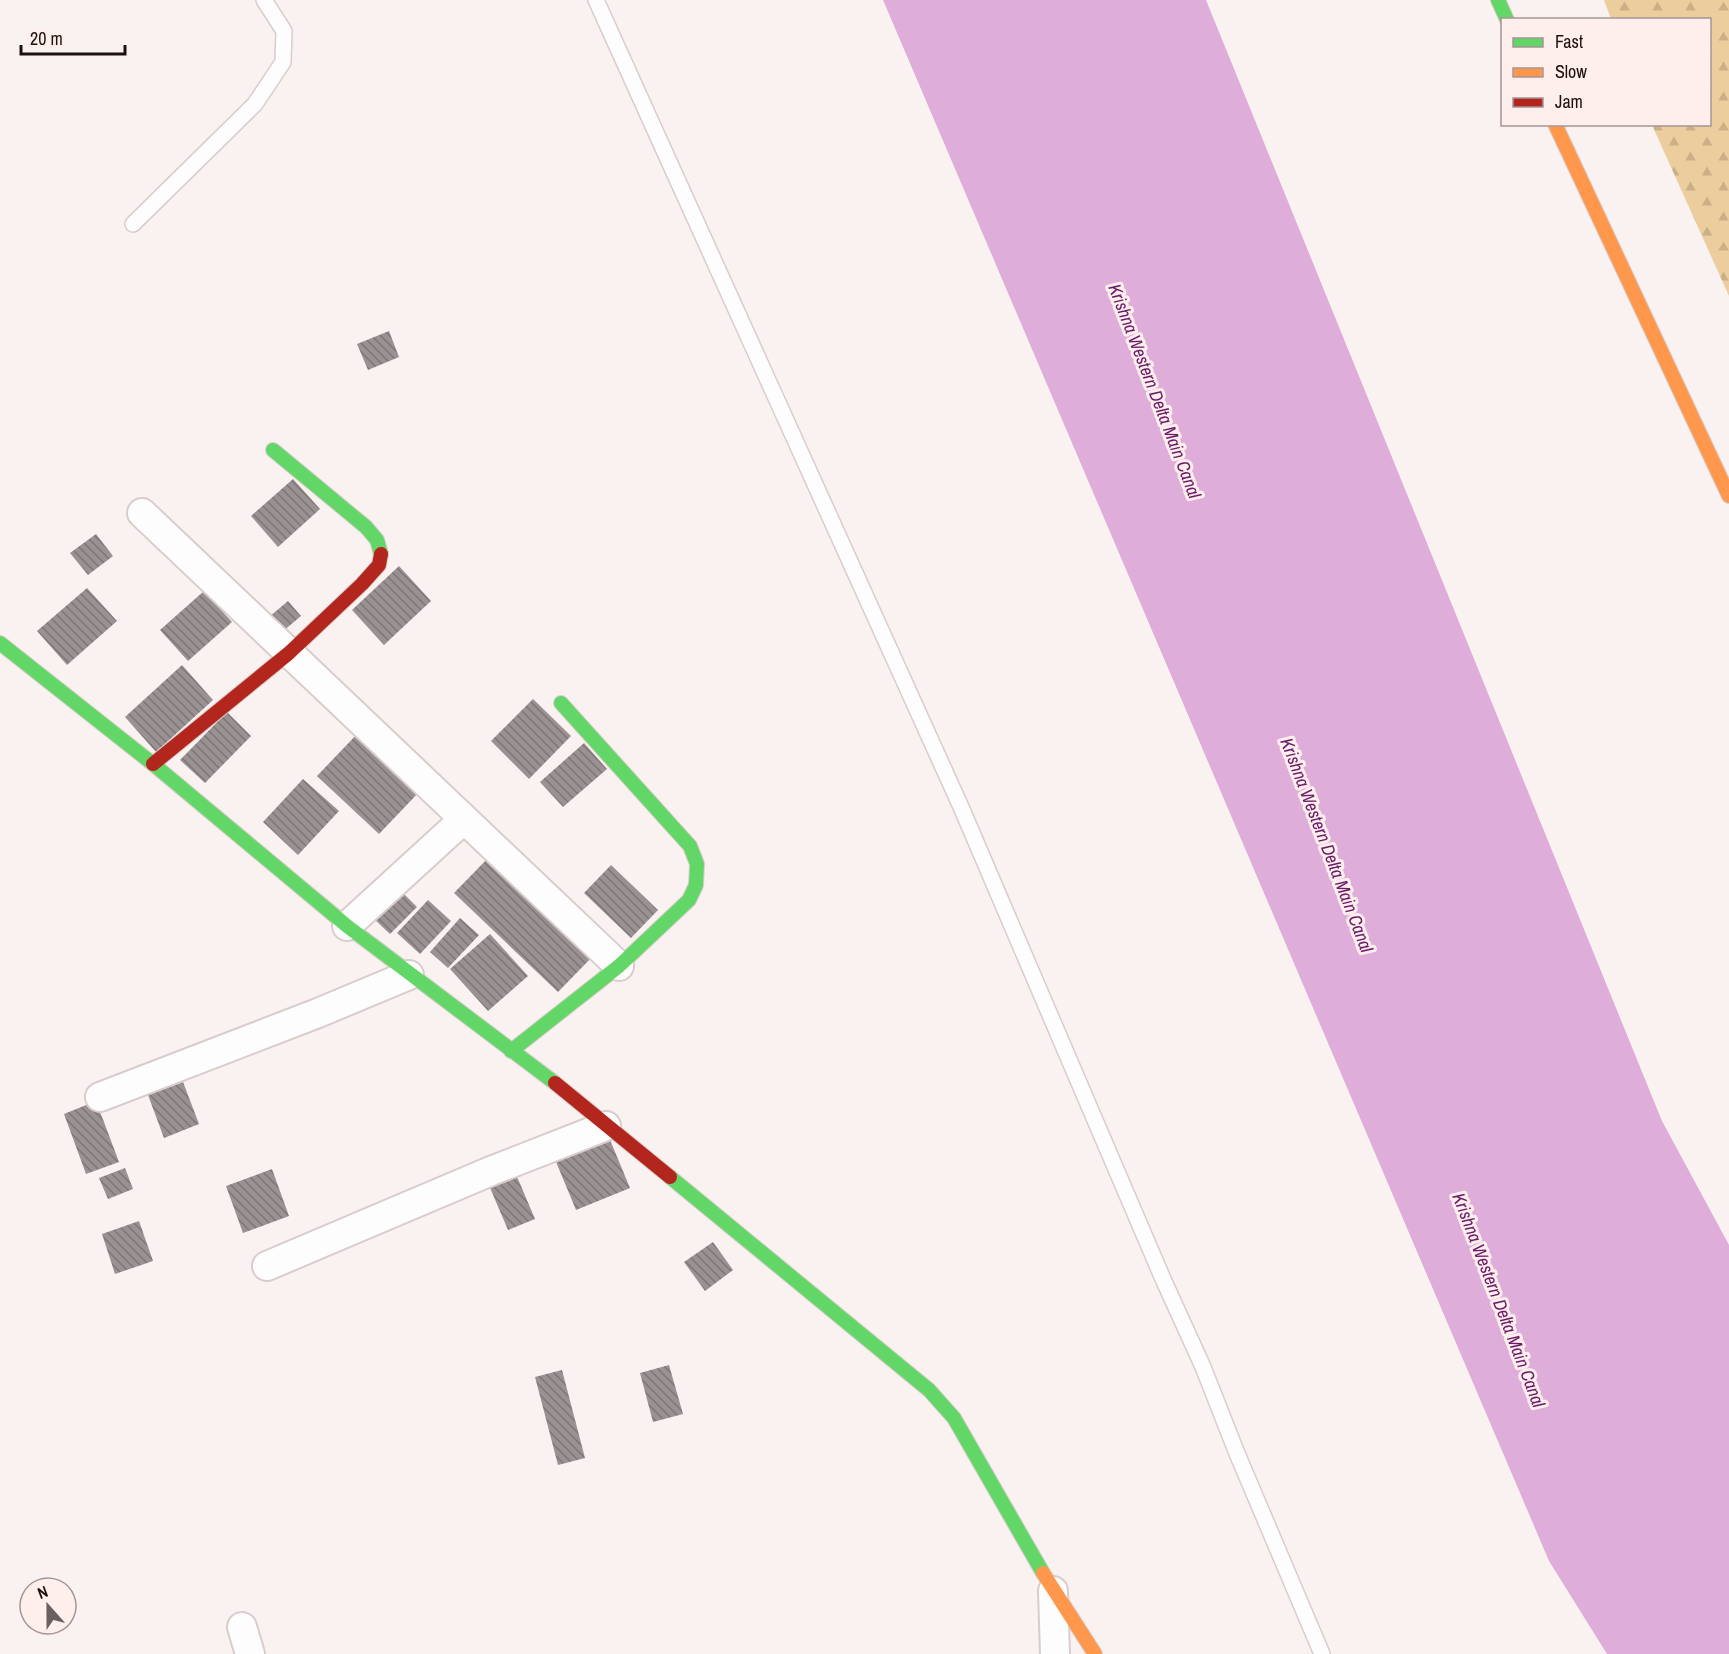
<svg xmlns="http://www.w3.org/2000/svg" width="1729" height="1654" viewBox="0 0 1729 1654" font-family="'Archivo Narrow',sans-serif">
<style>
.forest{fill:url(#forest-firs)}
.water{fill:#deadd9}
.building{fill:url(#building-back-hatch)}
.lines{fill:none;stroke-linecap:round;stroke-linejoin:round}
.lane-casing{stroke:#d8cdcc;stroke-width:18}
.street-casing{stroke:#d8cdcc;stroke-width:32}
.fast-casing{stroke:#d8cdcc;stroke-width:16}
.slow-casing{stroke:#d8cdcc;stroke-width:16}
.jam-casing{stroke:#d8cdcc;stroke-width:16}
.lane{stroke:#fefdfd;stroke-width:15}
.street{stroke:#fefdfd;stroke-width:28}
.fast{stroke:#63d668;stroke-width:14}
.slow{stroke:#ff974d;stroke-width:14}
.jam{stroke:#b3261e;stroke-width:14}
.labels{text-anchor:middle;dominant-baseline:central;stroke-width:6;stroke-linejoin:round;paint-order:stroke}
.water-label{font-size:18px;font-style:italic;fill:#6a1a69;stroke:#feefed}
</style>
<defs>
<pattern id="forest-firs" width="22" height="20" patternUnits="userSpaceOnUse" patternTransform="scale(1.5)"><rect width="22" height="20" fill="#eccd9e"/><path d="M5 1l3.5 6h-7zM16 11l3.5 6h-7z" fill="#caaf87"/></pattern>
<pattern id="building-back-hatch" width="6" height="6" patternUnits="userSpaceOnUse" patternTransform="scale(1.5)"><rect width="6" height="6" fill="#9a9192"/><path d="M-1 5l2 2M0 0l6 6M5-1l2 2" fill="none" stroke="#7d7576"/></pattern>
</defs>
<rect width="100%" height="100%" fill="#faf2f1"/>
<!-- forest -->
<path class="forest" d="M 1604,0 L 1729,0 L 1729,296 L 1652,125 L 1710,124 L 1710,20 L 1611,19 Z"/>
<!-- water -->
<path class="water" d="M 883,0 L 1206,0 L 1662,1121 L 1729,1245 L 1729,1654 L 1607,1654 L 1549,1561 Z"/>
<!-- building -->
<g class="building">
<path d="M 389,331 L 399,357 L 368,370 L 357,344 Z"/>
<path d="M 293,479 L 320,509 L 278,547 L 251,516 Z"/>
<path d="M 96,534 L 113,556 L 88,575 L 70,553 Z"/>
<path d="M 399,566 L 431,601 L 384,645 L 352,610 Z"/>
<path d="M 87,588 L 117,621 L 67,665 L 37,631 Z"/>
<path d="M 204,591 L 232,622 L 188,661 L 160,630 Z"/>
<path d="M 288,601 L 301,616 L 282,632 L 269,617 Z"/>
<path d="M 182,665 L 213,700 L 156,752 L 125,717 Z"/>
<path d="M 533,699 L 571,736 L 529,779 L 491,741 Z"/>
<path d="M 227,712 L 251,736 L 205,783 L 180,760 Z"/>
<path d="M 359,732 L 421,790 L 379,834 L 317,776 Z"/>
<path d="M 584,743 L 607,769 L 563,807 L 540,782 Z"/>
<path d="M 303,779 L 339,811 L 298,855 L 263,822 Z"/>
<path d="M 491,855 L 594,955 L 558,992 L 454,893 Z"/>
<path d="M 611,865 L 658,910 L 631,938 L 584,893 Z"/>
<path d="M 400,890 L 417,907 L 390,934 L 372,917 Z"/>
<path d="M 428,900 L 451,921 L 420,954 L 397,933 Z"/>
<path d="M 460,918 L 479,935 L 448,968 L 430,952 Z"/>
<path d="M 490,934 L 528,976 L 488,1011 L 450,969 Z"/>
<path d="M 183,1082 L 199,1124 L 164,1138 L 148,1095 Z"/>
<path d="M 96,1101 L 119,1162 L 86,1174 L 64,1114 Z"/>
<path d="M 608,1135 L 630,1188 L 576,1210 L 554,1157 Z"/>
<path d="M 125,1168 L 133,1189 L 108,1199 L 99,1178 Z"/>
<path d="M 272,1169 L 289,1216 L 243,1233 L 226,1186 Z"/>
<path d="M 515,1172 L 535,1219 L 508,1230 L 488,1183 Z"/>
<path d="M 139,1221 L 153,1261 L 115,1274 L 102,1234 Z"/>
<path d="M 713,1242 L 733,1270 L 705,1291 L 684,1262 Z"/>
<path d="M 669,1365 L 683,1414 L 653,1422 L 640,1373 Z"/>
<path d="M 562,1370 L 585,1458 L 558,1465 L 535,1377 Z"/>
</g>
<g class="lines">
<!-- lane casing -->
<g class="lane-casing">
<g id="lane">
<path d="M 596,0 L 961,807 L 1163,1279 L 1203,1367 L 1236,1451 L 1322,1654"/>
<path d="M 133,224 L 255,104 L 283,62 L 284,31 L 264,0"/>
</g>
</g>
<!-- street casing -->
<g class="street-casing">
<g id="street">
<path d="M 142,513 L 619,966"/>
<path d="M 347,926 L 464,819"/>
<path d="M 100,1097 L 318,1013 L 409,975"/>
<path d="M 267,1266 L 491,1171 L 606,1126"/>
<path d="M 1053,1591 L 1055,1654"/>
<path d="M 242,1627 L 250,1654"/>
</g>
</g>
<!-- fast casing -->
<g class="fast-casing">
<g id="fast">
<path d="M 1498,0 L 1507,20"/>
<path d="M 273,450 L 366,527 L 377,540 L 381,554"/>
<path d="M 0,643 L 153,764 L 347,926 L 555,1083"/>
<path d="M 511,1051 L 619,966 L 689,900 L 696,885 L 697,864 L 690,846 L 561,703"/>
<path d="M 670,1177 L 929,1390 L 954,1418 L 1043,1573"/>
</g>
</g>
<!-- slow casing -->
<g class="slow-casing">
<g id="slow">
<path d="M 1555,124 L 1729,496"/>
<path d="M 1043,1573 L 1095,1654"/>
</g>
</g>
<!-- jam casing -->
<g class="jam-casing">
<g id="jam">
<path d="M 153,764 L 289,653 L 362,584 L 379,565 L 381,554"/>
<path d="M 555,1083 L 670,1177"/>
</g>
</g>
<!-- lane -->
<use href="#lane" class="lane"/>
<!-- street -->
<use href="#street" class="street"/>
<!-- fast -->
<use href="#fast" class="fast"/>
<!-- slow -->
<use href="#slow" class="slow"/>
<!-- jam -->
<use href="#jam" class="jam"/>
</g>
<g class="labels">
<!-- water labels -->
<g class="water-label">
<text transform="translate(1155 391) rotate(69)">Krishna Western Delta Main Canal</text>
<text transform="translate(1327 845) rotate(69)">Krishna Western Delta Main Canal</text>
<text transform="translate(1499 1300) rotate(69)">Krishna Western Delta Main Canal</text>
</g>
</g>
<!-- legend -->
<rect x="1501" y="18" width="210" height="108" fill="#feefed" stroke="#a49695" stroke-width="1.5"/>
<rect x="1513" y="38" width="30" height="9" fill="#63d668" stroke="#a49695" stroke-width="1.5"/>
<text x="1555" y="48" font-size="18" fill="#1d1110">Fast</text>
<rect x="1513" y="68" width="30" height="9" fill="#ff974d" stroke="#a49695" stroke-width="1.5"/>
<text x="1555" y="78" font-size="18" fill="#1d1110">Slow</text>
<rect x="1513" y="98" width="30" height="9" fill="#b3261e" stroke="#a49695" stroke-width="1.5"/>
<text x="1555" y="108" font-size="18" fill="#1d1110">Jam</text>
<!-- north arrow -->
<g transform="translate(48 1606) rotate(339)"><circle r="28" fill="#feefed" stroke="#a49695" stroke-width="1.5"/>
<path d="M0-4.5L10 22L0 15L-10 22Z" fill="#6a605f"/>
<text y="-9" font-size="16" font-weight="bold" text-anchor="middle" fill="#1d1110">N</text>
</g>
<!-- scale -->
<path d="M21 45v9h104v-9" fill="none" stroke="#1d1110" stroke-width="3"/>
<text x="30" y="45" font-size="18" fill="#1d1110" stroke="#feefed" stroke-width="4.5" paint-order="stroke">20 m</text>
</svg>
